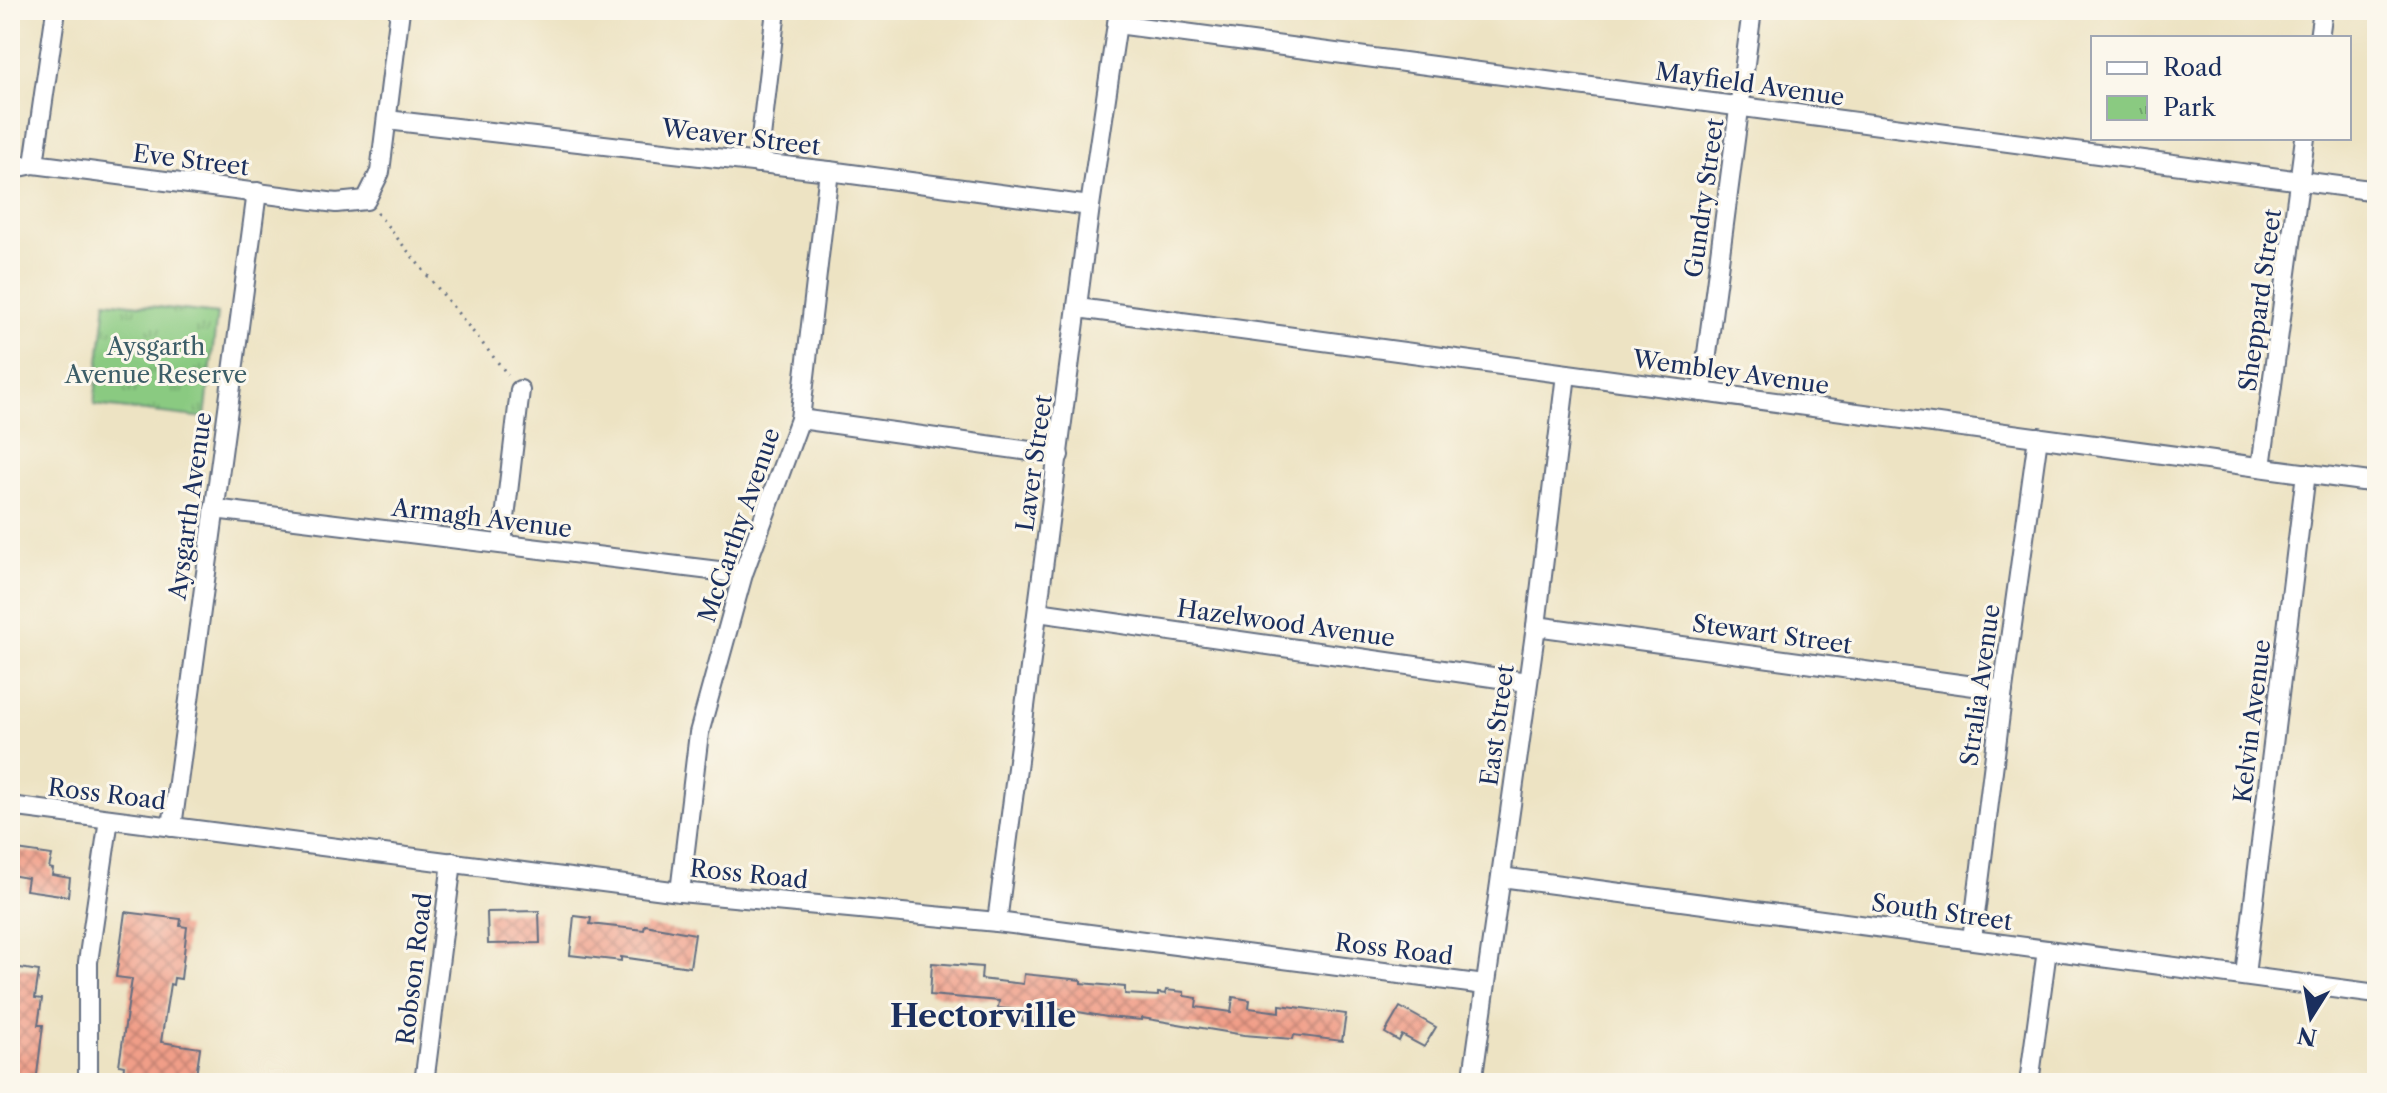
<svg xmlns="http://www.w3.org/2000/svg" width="2387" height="1093" viewBox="0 0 2387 1093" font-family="'Libre Caslon Text',serif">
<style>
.park{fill:url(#park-tufts);stroke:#527c70;stroke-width:2}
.building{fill:url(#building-cross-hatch)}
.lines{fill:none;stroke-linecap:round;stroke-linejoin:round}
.minor-casing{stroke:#646e81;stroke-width:22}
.path{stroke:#646e81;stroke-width:3;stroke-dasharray:2 6;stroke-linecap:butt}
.minor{stroke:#fff;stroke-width:18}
.labels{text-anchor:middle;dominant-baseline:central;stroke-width:6;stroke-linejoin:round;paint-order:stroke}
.street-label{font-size:24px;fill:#1b2f5e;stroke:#fbf7ec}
.park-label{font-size:24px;fill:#3c5e68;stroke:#fbf7ec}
.district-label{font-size:32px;font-weight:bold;fill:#1b2f5e;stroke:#fbf7ec}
</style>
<defs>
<pattern id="park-tufts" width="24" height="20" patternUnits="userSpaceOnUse" patternTransform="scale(2)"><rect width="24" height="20" fill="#8aca81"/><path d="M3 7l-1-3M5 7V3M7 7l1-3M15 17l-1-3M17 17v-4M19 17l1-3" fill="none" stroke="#70a46d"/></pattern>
<pattern id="building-cross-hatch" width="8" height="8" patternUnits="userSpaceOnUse" patternTransform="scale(2)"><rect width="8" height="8" fill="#f19e88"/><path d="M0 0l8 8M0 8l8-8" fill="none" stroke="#c28172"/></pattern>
</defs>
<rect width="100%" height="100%" fill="#fbf7ec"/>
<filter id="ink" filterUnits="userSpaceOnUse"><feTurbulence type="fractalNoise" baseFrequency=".0125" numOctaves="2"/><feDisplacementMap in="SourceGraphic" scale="16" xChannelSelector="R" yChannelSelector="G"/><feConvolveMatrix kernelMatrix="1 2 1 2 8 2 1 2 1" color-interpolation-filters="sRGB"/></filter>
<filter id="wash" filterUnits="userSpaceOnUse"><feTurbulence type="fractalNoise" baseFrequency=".006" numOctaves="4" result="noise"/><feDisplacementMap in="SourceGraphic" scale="32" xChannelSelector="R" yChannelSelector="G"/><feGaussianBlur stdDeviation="1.8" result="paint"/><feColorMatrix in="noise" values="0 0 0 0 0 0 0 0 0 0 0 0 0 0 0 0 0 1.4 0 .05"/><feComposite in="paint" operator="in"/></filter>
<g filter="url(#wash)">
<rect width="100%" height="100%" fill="#ede3c3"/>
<!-- park -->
<path class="park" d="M 106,301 L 217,314 L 205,418 L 94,405 Z"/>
<g id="blocks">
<!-- building -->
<g class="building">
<path d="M 10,849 L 52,855 L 49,868 L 53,869 L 52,875 L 70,878 L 68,896 L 26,890 L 28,878 L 10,875 Z"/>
<path d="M 539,911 L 540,943 L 488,944 L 487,912 Z"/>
<path d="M 125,912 L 181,919 L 180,926 L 187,927 L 181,979 L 174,978 L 173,985 L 170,984 L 161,1042 L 200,1048 L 195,1083 L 122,1083 L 124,1066 L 119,1065 L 132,979 L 116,977 Z"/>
<path d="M 574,916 L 591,918 L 590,924 L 644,930 L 645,925 L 695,934 L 690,967 L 621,957 L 621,961 L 570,955 Z"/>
<path d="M 932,963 L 982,967 L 981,979 L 1023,984 L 1024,974 L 1081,980 L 1081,983 L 1125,987 L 1125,994 L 1158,996 L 1158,993 L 1165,994 L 1166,990 L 1184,992 L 1184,996 L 1197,998 L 1196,1007 L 1231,1012 L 1233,997 L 1250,1000 L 1249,1008 L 1280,1012 L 1280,1005 L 1346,1014 L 1342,1041 L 1294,1035 L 1293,1039 L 1244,1035 L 1142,1018 L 1142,1020 L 1107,1017 L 1044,1006 L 1042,1024 L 1022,1021 L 1023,1011 L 998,1008 L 999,1001 L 930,995 Z"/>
<path d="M 14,967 L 39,971 L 35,998 L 42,999 L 38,1025 L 43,1025 L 36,1083 L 10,1083 L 10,992 Z"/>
<path d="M 1400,1007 L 1436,1027 L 1424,1047 L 1402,1035 L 1399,1041 L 1385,1033 Z"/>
</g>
</g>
</g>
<g filter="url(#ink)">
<use href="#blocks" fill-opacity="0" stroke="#646e81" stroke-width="2"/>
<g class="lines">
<!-- minor casing -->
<g class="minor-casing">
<g id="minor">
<path d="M 1117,24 L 2377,191"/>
<path d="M 2319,38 L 2323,10"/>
<path d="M 387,120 L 829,171 L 1090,206"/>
<path d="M 758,163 L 776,10"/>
<path d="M 34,164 L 56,10"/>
<path d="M 10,169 L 34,164 L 336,203 L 366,200 L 380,172 L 400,10"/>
<path d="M 1078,308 L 2377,483"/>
<path d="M 1702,392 L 1752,10"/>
<path d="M 800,419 L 1059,455"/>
<path d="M 2261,467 L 2305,138"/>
<path d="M 214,509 L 743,574"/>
<path d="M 502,544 L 520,390"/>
<path d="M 1038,612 L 1527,682"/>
<path d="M 1536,626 L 2003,690"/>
<path d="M 10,806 L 680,892 L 997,922 L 1485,985"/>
<path d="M 172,827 L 257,192"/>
<path d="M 1501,877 L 2377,994"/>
<path d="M 680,892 L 699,733 L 743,574 L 800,419 L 829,171"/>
<path d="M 997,922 L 1090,206 L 1119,10"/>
<path d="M 1972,939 L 2003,690 L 2038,437"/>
<path d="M 2245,975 L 2306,473"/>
<path d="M 88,1083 L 88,962 L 109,819"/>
<path d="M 424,1083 L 452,862"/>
<path d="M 1472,1083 L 1536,626 L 1566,374"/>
<path d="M 2029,1083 L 2047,950"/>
</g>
</g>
<!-- path -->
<path class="path" d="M 377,213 L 508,375"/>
<!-- minor -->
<use href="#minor" class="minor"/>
</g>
</g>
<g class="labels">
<!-- street labels -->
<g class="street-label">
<text transform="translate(1750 84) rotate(8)">Mayfield Avenue</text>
<text transform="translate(741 137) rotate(7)">Weaver Street</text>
<text transform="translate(191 160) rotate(7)">Eve Street</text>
<text transform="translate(1704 198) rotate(-82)">Gundry Street</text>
<text transform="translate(2260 300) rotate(-82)">Sheppard Street</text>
<text transform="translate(1731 372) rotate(8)">Wembley Avenue</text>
<text transform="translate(1034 463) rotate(-82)">Laver Street</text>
<text transform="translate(190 506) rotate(-82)">Aysgarth Avenue</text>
<text transform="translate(482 518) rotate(7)">Armagh Avenue</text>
<text transform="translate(739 525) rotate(-71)">McCarthy Avenue</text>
<text transform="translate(1286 623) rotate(8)">Hazelwood Avenue</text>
<text transform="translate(1772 634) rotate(8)">Stewart Street</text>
<text transform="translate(1980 685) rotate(-82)">Stralia Avenue</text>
<text transform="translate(2252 721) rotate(-83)">Kelvin Avenue</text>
<text transform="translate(1497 725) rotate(-82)">East Street</text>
<text transform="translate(107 794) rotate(7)">Ross Road</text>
<text transform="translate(749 874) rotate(6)">Ross Road</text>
<text transform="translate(1942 912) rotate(8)">South Street</text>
<text transform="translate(1394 949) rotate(7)">Ross Road</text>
<text transform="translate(414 969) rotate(-83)">Robson Road</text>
</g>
<!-- park labels -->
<g class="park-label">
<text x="156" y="346">Aysgarth<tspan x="156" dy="28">Avenue Reserve</tspan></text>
</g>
<!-- district labels -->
<g class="district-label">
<text x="983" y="1015">Hectorville</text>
</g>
</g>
<!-- margin -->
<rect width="2387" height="1093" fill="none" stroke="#fbf7ec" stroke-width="40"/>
<!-- legend -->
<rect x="2091" y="36" width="260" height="104" fill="#fbf7ec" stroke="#a1a7b3" stroke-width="2"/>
<rect x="2107" y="62" width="40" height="12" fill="#ffffff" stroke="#a1a7b3" stroke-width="2"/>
<text x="2163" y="76" font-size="24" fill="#1b2f5e">Road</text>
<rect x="2107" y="96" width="40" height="24" fill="url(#park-tufts)" stroke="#a1a7b3" stroke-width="2"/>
<text x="2163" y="116" font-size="24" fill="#1b2f5e">Park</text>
<!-- north arrow -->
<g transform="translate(2311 1017) rotate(191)" stroke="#fbf7ec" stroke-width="6" paint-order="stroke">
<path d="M0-6L14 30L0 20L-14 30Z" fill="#1b2f5e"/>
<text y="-12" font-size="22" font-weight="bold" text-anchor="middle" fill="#1b2f5e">N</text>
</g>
</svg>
